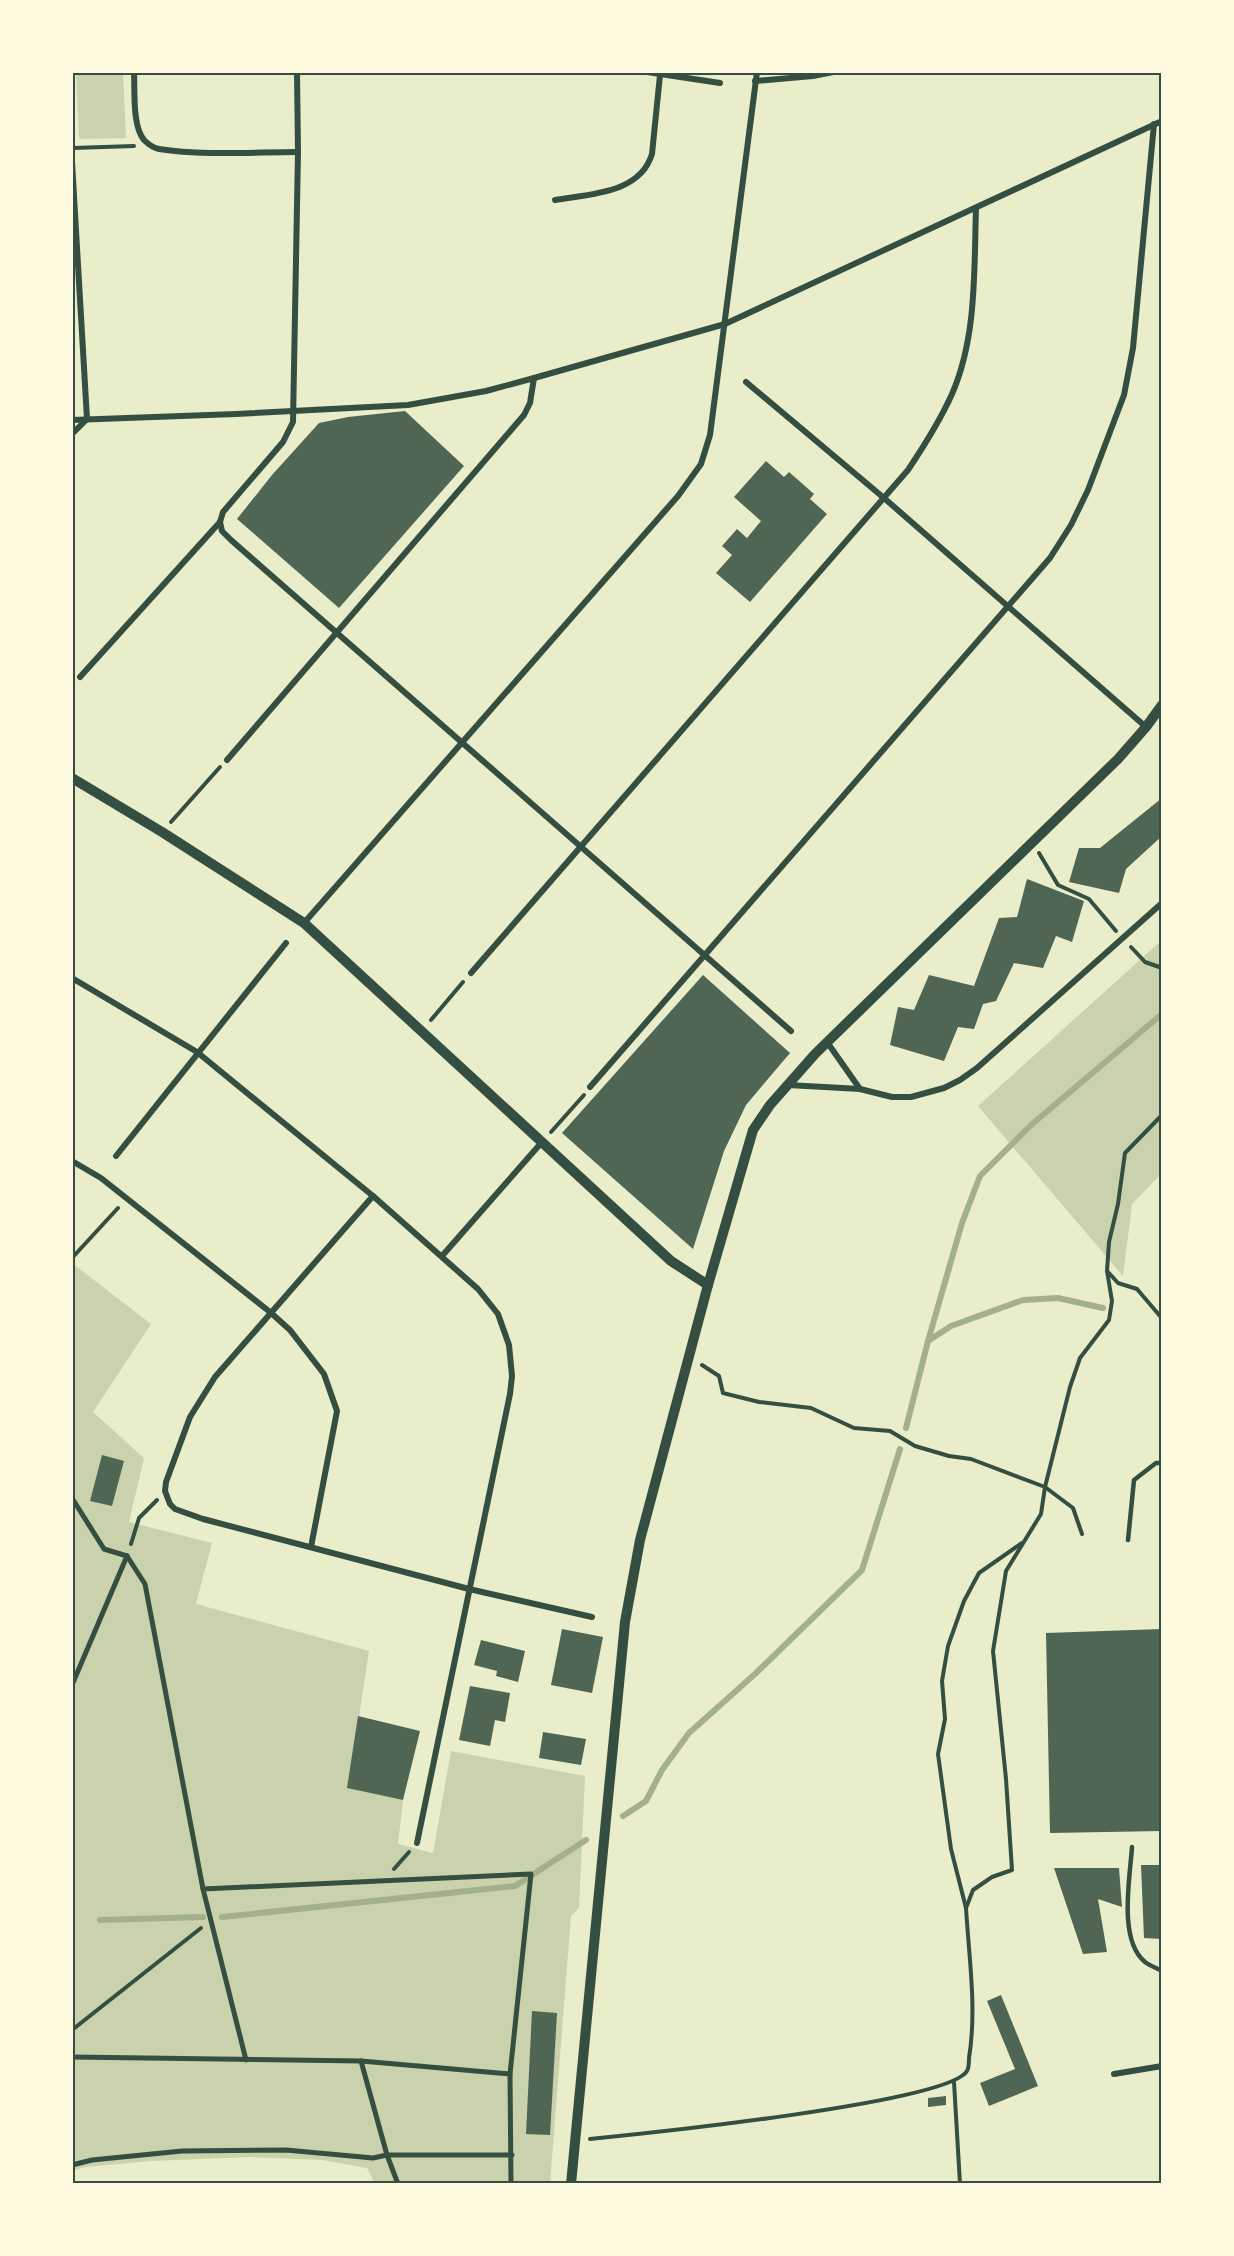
<svg xmlns="http://www.w3.org/2000/svg" width="1234" height="2256" viewBox="0 0 1234 2256" font-family="'Asap Condensed',sans-serif">
<style>
.green{fill:#cad2ad}
.lines{fill:none;stroke-linecap:round;stroke-linejoin:round}
.stream{stroke:#a3b18a;stroke-width:6}
.building{fill:#4f6655}
.path{stroke:#344e41;stroke-width:4}
.service{stroke:#344e41;stroke-width:4.5}
.pedestrian{stroke:#344e41;stroke-width:5}
.minor{stroke:#344e41;stroke-width:6}
.tertiary{stroke:#344e41;stroke-width:10}
.neatline{fill:none;stroke:#344e41;stroke-width:2}
</style>
<rect width="100%" height="100%" fill="#e9edc9"/>
<!-- green -->
<g class="green">
<path d="M 76,72 L 123,72 L 126,138 L 79,139 Z"/>
<path d="M 1162,940 L 1162,1173 L 1132,1204 L 1123,1276 L 978,1106 Z"/>
<path d="M 72,1263 L 151,1324 L 93,1412 L 144,1458 L 129,1522 L 212,1543 L 196,1604 L 369,1651 L 348,1788 L 403,1800 L 398,1844 L 433,1853 L 451,1751 L 585,1776 L 579,1908 L 571,1916 L 550,2184 L 375,2184 L 367,2168 L 322,2160 L 250,2157 L 151,2161 L 85,2167 L 72,2171 Z"/>
</g>
<g class="lines">
<!-- stream -->
<g class="stream">
<path d="M 928,1341 L 951,1326 L 1023,1300 L 1058,1298 L 1103,1308"/>
<path d="M 906,1428 L 928,1341 L 962,1223 L 980,1176 L 1031,1125 L 1162,1014"/>
<path d="M 623,1816 L 646,1801 L 662,1770 L 689,1733 L 755,1674 L 862,1570 L 900,1449"/>
<path d="M 222,1917 L 515,1886 L 586,1840"/>
<path d="M 100,1920 L 203,1917"/>
</g>
</g>
<!-- building -->
<g class="building">
<path d="M 405,411 L 464,466 L 339,608 L 237,519 L 272,475 L 319,423 L 348,417 Z"/>
<path d="M 766,461 L 784,477 L 789,472 L 814,494 L 810,499 L 827,514 L 750,602 L 716,573 L 732,555 L 722,546 L 737,529 L 747,538 L 761,521 L 734,497 Z"/>
<path d="M 1162,798 L 1162,836 L 1126,869 L 1119,893 L 1069,882 L 1079,848 L 1100,848 Z"/>
<path d="M 1027,879 L 1084,901 L 1072,942 L 1056,936 L 1043,968 L 1014,963 L 996,1001 L 983,1004 L 974,1029 L 958,1027 L 944,1061 L 890,1045 L 898,1007 L 914,1010 L 929,975 L 974,986 L 999,918 L 1017,917 Z"/>
<path d="M 703,975 L 790,1053 L 746,1105 L 724,1151 L 693,1249 L 562,1133 Z"/>
<path d="M 102,1455 L 124,1461 L 112,1506 L 90,1501 Z"/>
<path d="M 562,1629 L 603,1637 L 592,1693 L 551,1685 Z"/>
<path d="M 1162,1629 L 1162,1831 L 1050,1833 L 1046,1633 Z"/>
<path d="M 481,1640 L 525,1651 L 518,1682 L 496,1676 L 497,1671 L 474,1665 Z"/>
<path d="M 470,1686 L 510,1693 L 505,1722 L 495,1720 L 490,1746 L 459,1740 Z"/>
<path d="M 358,1716 L 420,1731 L 403,1800 L 347,1788 Z"/>
<path d="M 543,1732 L 586,1739 L 581,1765 L 539,1758 Z"/>
<path d="M 1141,1865 L 1162,1865 L 1162,1939 L 1144,1938 Z"/>
<path d="M 1054,1868 L 1119,1868 L 1122,1907 L 1098,1899 L 1107,1952 L 1083,1954 Z"/>
<path d="M 1001,1995 L 1038,2086 L 989,2106 L 980,2083 L 1015,2069 L 987,2001 Z"/>
<path d="M 532,2011 L 557,2013 L 550,2135 L 526,2134 Z"/>
<path d="M 946,2096 L 946,2105 L 928,2107 L 928,2098 Z"/>
</g>
<g class="lines">
<!-- path -->
<g class="path">
<path d="M 73,148 L 134,146"/>
<path d="M 171,822 L 220,767"/>
<path d="M 1039,853 L 1058,885 L 1089,899 L 1116,931"/>
<path d="M 1131,947 L 1145,962 L 1162,968"/>
<path d="M 431,1020 L 463,982"/>
<path d="M 551,1132 L 584,1095"/>
<path d="M 72,1258 L 118,1208"/>
<path d="M 1108,1272 L 1118,1283 L 1137,1289 L 1160,1316 L 1162,1315"/>
<path d="M 702,1365 L 719,1376 L 723,1393 L 759,1402 L 811,1408 L 854,1428 L 890,1431 L 915,1446 L 949,1456 L 971,1459 L 1045,1487 L 1073,1508 L 1082,1534"/>
<path d="M 131,1544 L 139,1518 L 157,1500"/>
<path d="M 394,1869 L 409,1852"/>
<path d="M 966,1908 L 951,1849 L 938,1754 L 945,1719 L 942,1681 L 948,1646 L 964,1601 L 979,1573 L 1022,1543"/>
<path d="M 72,2030 L 201,1928"/>
<path d="M 954,2082 L 960,2184"/>
<path d="M 590,2139 C 641,2134 948,2103 967,2071 C 969,2068 969,2061 969,2058 C 977,2009 969,1958 966,1908 L 973,1890 L 992,1877 L 1012,1870 L 1006,1779 L 993,1651 L 1006,1571 L 1041,1514 L 1045,1487 L 1070,1387 L 1080,1358 L 1109,1320 L 1112,1301 L 1107,1271 L 1109,1242 L 1118,1204 L 1125,1153 L 1162,1115"/>
</g>
<!-- service -->
<g class="service">
<path d="M 1128,1540 L 1134,1480 L 1156,1463 L 1162,1463"/>
<path d="M 1132,1847 C 1130,1878 1118,1940 1145,1962 C 1150,1966 1157,1968 1162,1971"/>
</g>
<!-- pedestrian -->
<g class="pedestrian">
<path d="M 72,1498 L 104,1549 L 127,1556"/>
<path d="M 127,1556 L 145,1584 L 203,1889"/>
<path d="M 72,1685 L 127,1556"/>
<path d="M 72,2057 L 361,2061 L 510,2074"/>
<path d="M 246,2060 L 203,1889 L 531,1874 L 510,2074 L 511,2184"/>
<path d="M 361,2061 L 387,2155 L 398,2184"/>
<path d="M 72,2165 L 92,2160 L 182,2151 L 286,2150 L 373,2158 L 387,2155 L 512,2155"/>
</g>
<!-- minor -->
<g class="minor">
<path d="M 134,72 C 135,90 132,126 144,140 C 148,144 154,148 159,149 C 203,156 254,152 298,152"/>
<path d="M 647,72 L 720,83"/>
<path d="M 755,81 L 813,76 L 833,72"/>
<path d="M 72,162 L 87,419 L 72,434"/>
<path d="M 555,200 C 589,194 640,194 652,154 L 660,75"/>
<path d="M 746,382 L 884,498 L 1146,727"/>
<path d="M 72,420 L 236,414 L 408,405 L 486,391 L 534,378 L 725,324 L 1162,121"/>
<path d="M 220,522 L 222,531 L 231,540 L 791,1031"/>
<path d="M 80,677 L 220,522 L 223,512 L 283,442 L 293,422 L 298,152 L 297,72"/>
<path d="M 227,760 L 524,415 L 530,403 L 534,378"/>
<path d="M 304,923 L 678,496 L 701,464 L 710,435 L 757,72"/>
<path d="M 471,973 L 908,470 C 924,446 940,421 952,394 C 977,337 974,269 976,208"/>
<path d="M 72,978 L 197,1052 L 373,1196 L 478,1289 L 498,1314 L 509,1345 L 512,1376 L 510,1394 L 417,1843"/>
<path d="M 827,1042 L 860,1089"/>
<path d="M 788,1085 L 860,1089 L 892,1097 L 911,1097 L 944,1088 L 960,1080 L 977,1068 L 1162,903"/>
<path d="M 590,1087 L 1050,558 L 1071,525 L 1088,490 L 1124,395 L 1133,348 L 1154,124"/>
<path d="M 116,1156 L 286,943"/>
<path d="M 72,1161 L 101,1178 L 270,1312 L 290,1330 L 324,1374 L 337,1411 L 311,1547"/>
<path d="M 373,1196 L 215,1377 L 190,1417 L 166,1482 L 165,1491 L 170,1504 L 175,1509 L 203,1519 L 469,1589 L 592,1617"/>
<path d="M 442,1256 L 542,1142"/>
<path d="M 1114,2074 L 1162,2066"/>
</g>
<!-- tertiary -->
<g class="tertiary">
<path d="M 72,778 L 162,832 L 304,923 L 671,1261 L 708,1285"/>
<path d="M 571,2184 L 625,1622 L 640,1540 L 708,1285 L 753,1130 L 770,1105 L 815,1054 L 1118,759 L 1146,727 L 1162,705"/>
</g>
</g>
<!-- border -->
<rect width="1234" height="2256" fill="none" stroke="#fefae0" stroke-width="147"/>
<rect x="74" y="74" width="1086" height="2108" class="neatline"/>
</svg>
